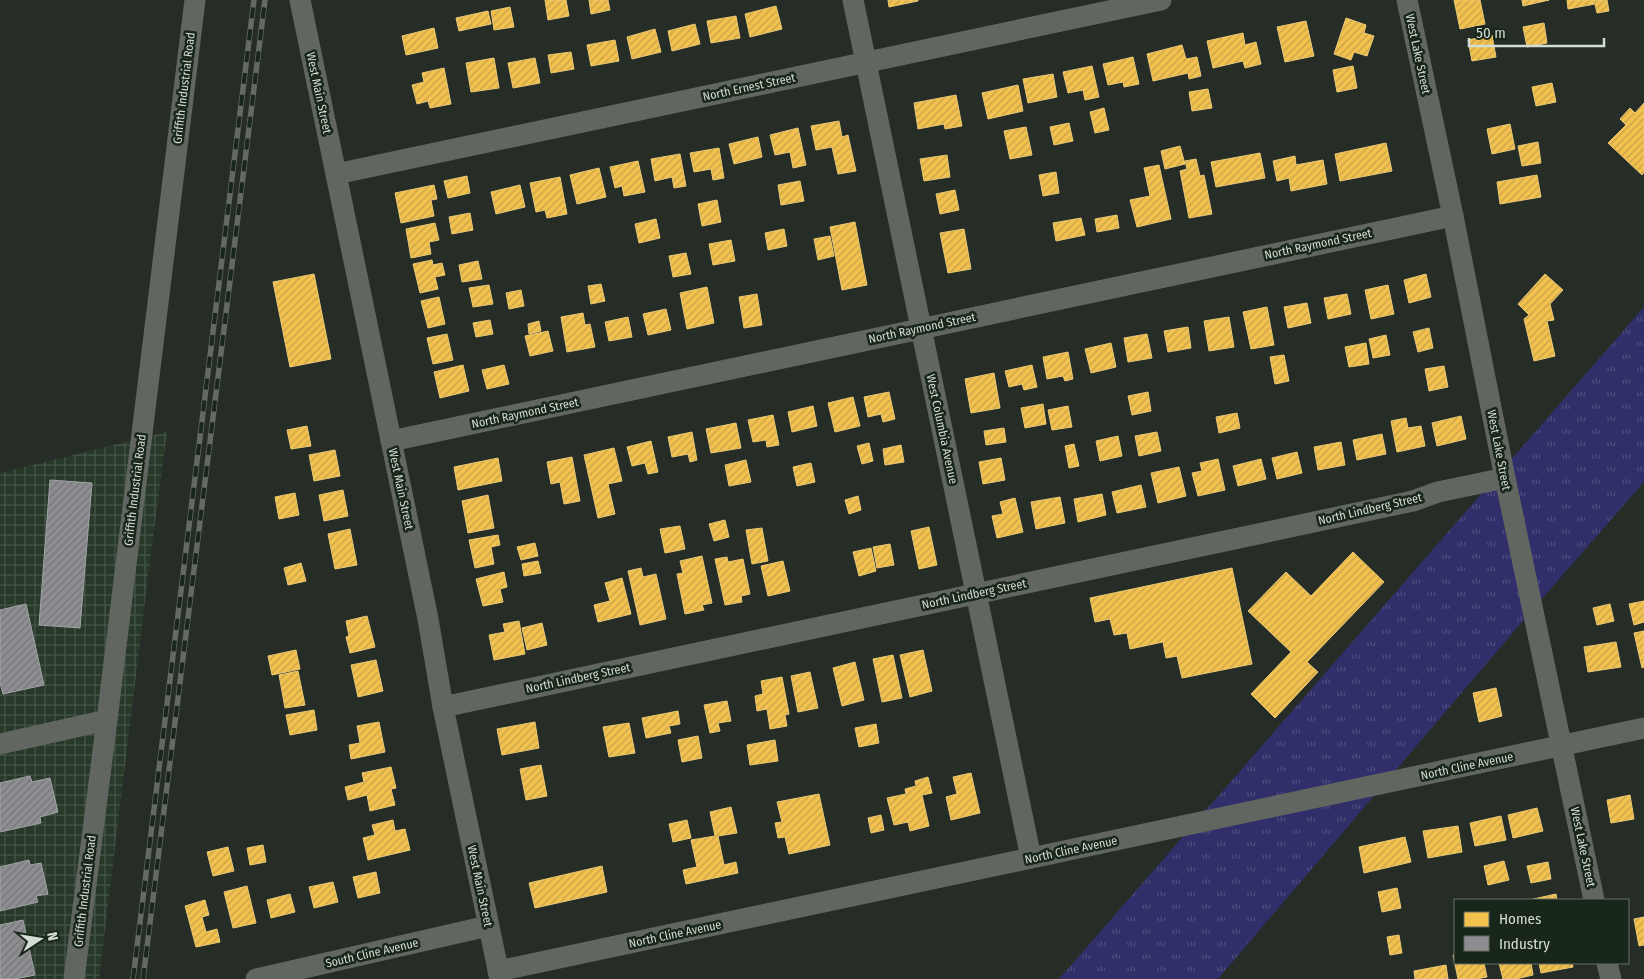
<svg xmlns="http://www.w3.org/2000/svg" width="1644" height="979" viewBox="0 0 1644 979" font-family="'Fira Sans Condensed',sans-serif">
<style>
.industrial{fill:url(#industrial-grid)}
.grass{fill:url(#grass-tufts)}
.homes{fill:url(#homes-hatch);stroke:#e9c976}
.industry{fill:url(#industry-hatch);stroke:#a2a5a6}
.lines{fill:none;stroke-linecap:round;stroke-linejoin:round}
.minor{stroke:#616661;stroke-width:21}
.rail-casing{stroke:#646964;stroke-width:5.5}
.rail{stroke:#19261a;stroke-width:4;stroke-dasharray:11;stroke-linecap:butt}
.labels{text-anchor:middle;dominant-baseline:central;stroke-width:5;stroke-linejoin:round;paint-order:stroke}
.street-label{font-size:12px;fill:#d4ddd5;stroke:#19261a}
</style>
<defs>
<pattern id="industrial-grid" width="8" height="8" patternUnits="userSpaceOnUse" patternTransform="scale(1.25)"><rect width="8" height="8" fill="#28392a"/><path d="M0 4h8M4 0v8" fill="none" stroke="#465548"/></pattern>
<pattern id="grass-tufts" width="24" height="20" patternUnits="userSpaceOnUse" patternTransform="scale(1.25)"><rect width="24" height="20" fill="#312f69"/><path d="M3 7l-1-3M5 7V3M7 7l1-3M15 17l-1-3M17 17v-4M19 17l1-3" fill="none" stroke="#4e4d7e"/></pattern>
<pattern id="homes-hatch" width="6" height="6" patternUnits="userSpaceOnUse" patternTransform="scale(1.25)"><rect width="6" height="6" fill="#f2c14e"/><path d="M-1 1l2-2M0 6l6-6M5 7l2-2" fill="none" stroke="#c6a14a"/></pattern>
<pattern id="industry-hatch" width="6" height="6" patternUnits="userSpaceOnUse" patternTransform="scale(1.25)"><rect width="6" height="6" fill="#8d8d92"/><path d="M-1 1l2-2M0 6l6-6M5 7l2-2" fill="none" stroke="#767679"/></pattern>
</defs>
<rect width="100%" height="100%" fill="#262d27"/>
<!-- industrial -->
<path class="industrial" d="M 167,432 L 149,569 L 99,979 L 0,979 L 0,473 Z"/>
<!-- grass -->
<path class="grass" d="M 1644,307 L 1644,482 L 1533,609 L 1218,979 L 1059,979 Z"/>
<!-- homes -->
<g class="homes">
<path d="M 545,0 L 566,0 L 569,16 L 548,20 Z"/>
<path d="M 589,0 L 608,0 L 610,10 L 591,14 Z"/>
<path d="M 888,0 L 918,0 L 918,1 L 889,7 Z"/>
<path d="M 1454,0 L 1480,0 L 1485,24 L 1460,29 Z"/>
<path d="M 1522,0 L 1549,0 L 1523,6 Z"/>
<path d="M 1567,0 L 1607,0 L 1609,11 L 1597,13 L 1595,4 L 1568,9 Z"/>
<path d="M 776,6 L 782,29 L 750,37 L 745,14 Z"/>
<path d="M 510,7 L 514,27 L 494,30 L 491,11 Z"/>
<path d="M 488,11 L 491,24 L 459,31 L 456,18 Z"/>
<path d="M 736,16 L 740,38 L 711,43 L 707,21 Z"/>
<path d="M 1346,18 L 1366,25 L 1364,33 L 1374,36 L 1367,56 L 1354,52 L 1351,60 L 1334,54 Z"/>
<path d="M 1306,21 L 1314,56 L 1285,62 L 1277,27 Z"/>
<path d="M 1544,23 L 1547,43 L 1527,47 L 1523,27 Z"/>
<path d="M 695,24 L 700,44 L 672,51 L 668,31 Z"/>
<path d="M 434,28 L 438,48 L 406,55 L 402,36 Z"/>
<path d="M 655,29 L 661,52 L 632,59 L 627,37 Z"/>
<path d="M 1243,33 L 1245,45 L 1256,42 L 1261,64 L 1245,68 L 1243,61 L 1213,68 L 1207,41 Z"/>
<path d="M 1492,35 L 1496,57 L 1472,61 L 1468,40 Z"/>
<path d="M 615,40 L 619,61 L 591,66 L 587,45 Z"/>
<path d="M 1182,45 L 1186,59 L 1197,57 L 1201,76 L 1189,79 L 1188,73 L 1153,81 L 1147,54 Z"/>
<path d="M 571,52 L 574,69 L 551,73 L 548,55 Z"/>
<path d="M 1133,57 L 1139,84 L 1124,87 L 1123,82 L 1108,85 L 1103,64 Z"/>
<path d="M 494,58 L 499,88 L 471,92 L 466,63 Z"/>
<path d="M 535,58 L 540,83 L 513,88 L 508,63 Z"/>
<path d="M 1092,66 L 1099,97 L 1085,100 L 1083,90 L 1068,93 L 1063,72 Z"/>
<path d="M 1353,66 L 1357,88 L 1337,92 L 1333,70 Z"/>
<path d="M 444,68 L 451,104 L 430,108 L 428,101 L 417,104 L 412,85 L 424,82 L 422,73 Z"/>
<path d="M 1053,74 L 1057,97 L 1028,103 L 1023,79 Z"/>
<path d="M 1552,83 L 1556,102 L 1536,106 L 1532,87 Z"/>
<path d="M 1018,85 L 1023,111 L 988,119 L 982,93 Z"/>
<path d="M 1208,89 L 1212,108 L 1192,111 L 1189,92 Z"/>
<path d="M 956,95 L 962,126 L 945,129 L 944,124 L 918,129 L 914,103 Z"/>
<path d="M 1644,103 L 1644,172 L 1642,175 L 1608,143 L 1626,125 L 1620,119 L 1630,108 L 1635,113 Z"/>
<path d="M 1104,108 L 1109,130 L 1095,133 L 1090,112 Z"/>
<path d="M 839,121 L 842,137 L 848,135 L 856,171 L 838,174 L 832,147 L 816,150 L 811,126 Z"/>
<path d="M 1069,123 L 1073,141 L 1054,145 L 1050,127 Z"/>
<path d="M 1510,124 L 1515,149 L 1492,154 L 1487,129 Z"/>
<path d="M 1026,127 L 1032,155 L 1010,159 L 1004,131 Z"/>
<path d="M 798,128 L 806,165 L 793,168 L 790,152 L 775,155 L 770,135 Z"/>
<path d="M 758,137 L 762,157 L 734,164 L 729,144 Z"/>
<path d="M 1538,142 L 1541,163 L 1522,166 L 1518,146 Z"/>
<path d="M 1386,143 L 1392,171 L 1340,181 L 1335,154 Z"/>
<path d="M 1180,146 L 1185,164 L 1165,169 L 1161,151 Z"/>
<path d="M 719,148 L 724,178 L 713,180 L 711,169 L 694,172 L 690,153 Z"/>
<path d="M 1260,153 L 1265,178 L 1216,187 L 1211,162 Z"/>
<path d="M 680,154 L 686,186 L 674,188 L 672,177 L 655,181 L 651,159 Z"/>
<path d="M 947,155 L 950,177 L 924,181 L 920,159 Z"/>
<path d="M 1295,156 L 1296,165 L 1323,160 L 1327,184 L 1291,191 L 1289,178 L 1277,181 L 1273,161 Z"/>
<path d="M 1196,159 L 1200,176 L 1204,175 L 1212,214 L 1189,218 L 1180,171 L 1187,169 L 1185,161 Z"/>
<path d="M 638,161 L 645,192 L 624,196 L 622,186 L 615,188 L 610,167 Z"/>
<path d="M 1159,165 L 1171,219 L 1137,227 L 1130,200 L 1150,196 L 1144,168 Z"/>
<path d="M 599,168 L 606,197 L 577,204 L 570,175 Z"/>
<path d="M 1056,172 L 1059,193 L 1043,196 L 1039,175 Z"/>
<path d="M 1537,175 L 1541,197 L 1500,204 L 1497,182 Z"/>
<path d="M 467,176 L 470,193 L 448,198 L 444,181 Z"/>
<path d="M 560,177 L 567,214 L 547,218 L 545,210 L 536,212 L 530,183 Z"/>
<path d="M 800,181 L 804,201 L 781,205 L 778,185 Z"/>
<path d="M 434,185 L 437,199 L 431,200 L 434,216 L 401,223 L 395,193 Z"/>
<path d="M 520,185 L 525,207 L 496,214 L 491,192 Z"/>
<path d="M 955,190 L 959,210 L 940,214 L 936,194 Z"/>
<path d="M 717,200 L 721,222 L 702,226 L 698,204 Z"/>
<path d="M 470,213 L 473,230 L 452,234 L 449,217 Z"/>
<path d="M 1117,215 L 1119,228 L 1097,232 L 1095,219 Z"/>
<path d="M 1081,218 L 1085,235 L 1056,241 L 1053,223 Z"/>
<path d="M 656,219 L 660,238 L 639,243 L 635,224 Z"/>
<path d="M 855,222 L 867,285 L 842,290 L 830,227 Z"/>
<path d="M 435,223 L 439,240 L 429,242 L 431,254 L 411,258 L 406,229 Z"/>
<path d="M 784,229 L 787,246 L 768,250 L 765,233 Z"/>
<path d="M 964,229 L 971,269 L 948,273 L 940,233 Z"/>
<path d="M 830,236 L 834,256 L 818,260 L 814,239 Z"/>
<path d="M 731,240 L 735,261 L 713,265 L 709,244 Z"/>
<path d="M 686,253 L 691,274 L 673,277 L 669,256 Z"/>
<path d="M 432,260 L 433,265 L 442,263 L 445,275 L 435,277 L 438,289 L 420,293 L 413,264 Z"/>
<path d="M 478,261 L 482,279 L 462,282 L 459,265 Z"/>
<path d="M 314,274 L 331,359 L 290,367 L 273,282 Z"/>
<path d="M 1426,274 L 1431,297 L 1409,303 L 1404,280 Z"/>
<path d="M 1545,274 L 1563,290 L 1550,304 L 1554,320 L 1547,321 L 1555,356 L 1534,361 L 1524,319 L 1529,315 L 1518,304 Z"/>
<path d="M 601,284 L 605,301 L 591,304 L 588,286 Z"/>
<path d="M 489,285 L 493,304 L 473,307 L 469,288 Z"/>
<path d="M 1388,285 L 1394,314 L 1371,319 L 1365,290 Z"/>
<path d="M 707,287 L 714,323 L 687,329 L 680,293 Z"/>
<path d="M 521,290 L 524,306 L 509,309 L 506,293 Z"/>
<path d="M 757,294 L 762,325 L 744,328 L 739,297 Z"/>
<path d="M 1347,294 L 1351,314 L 1328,319 L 1324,298 Z"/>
<path d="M 439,297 L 445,324 L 428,328 L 421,301 Z"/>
<path d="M 1307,303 L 1311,323 L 1288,328 L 1284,307 Z"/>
<path d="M 1267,307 L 1274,345 L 1251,349 L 1243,312 Z"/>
<path d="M 666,309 L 671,330 L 648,335 L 643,314 Z"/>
<path d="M 583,313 L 585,325 L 590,324 L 595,347 L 567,352 L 561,317 Z"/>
<path d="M 628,317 L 632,337 L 609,341 L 605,322 Z"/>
<path d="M 1229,317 L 1234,347 L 1209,351 L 1204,321 Z"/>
<path d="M 490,320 L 493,334 L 476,337 L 473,323 Z"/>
<path d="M 539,321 L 541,331 L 529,334 L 528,324 Z"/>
<path d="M 1188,327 L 1191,348 L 1168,352 L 1164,331 Z"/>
<path d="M 1429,328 L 1433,348 L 1418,352 L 1413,332 Z"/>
<path d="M 548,331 L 553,351 L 530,356 L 525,336 Z"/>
<path d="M 447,334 L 453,360 L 433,364 L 427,338 Z"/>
<path d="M 1147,334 L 1152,358 L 1128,362 L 1124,338 Z"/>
<path d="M 1386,335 L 1390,355 L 1373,358 L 1369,339 Z"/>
<path d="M 1111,343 L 1116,367 L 1091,373 L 1085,349 Z"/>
<path d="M 1366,343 L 1369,364 L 1349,367 L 1345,347 Z"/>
<path d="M 1068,352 L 1073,379 L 1065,381 L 1063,376 L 1047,379 L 1043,357 Z"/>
<path d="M 1284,355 L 1289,381 L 1275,384 L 1270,357 Z"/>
<path d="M 463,365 L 469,391 L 440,398 L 434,372 Z"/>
<path d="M 504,365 L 509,384 L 487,389 L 482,370 Z"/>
<path d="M 1032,365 L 1037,387 L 1024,390 L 1022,384 L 1009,387 L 1005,371 Z"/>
<path d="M 1444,366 L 1448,387 L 1429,391 L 1425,369 Z"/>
<path d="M 994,373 L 1000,408 L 971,413 L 965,379 Z"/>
<path d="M 889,392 L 895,419 L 883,422 L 881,414 L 868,417 L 864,397 Z"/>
<path d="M 1148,392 L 1151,411 L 1132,415 L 1128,396 Z"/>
<path d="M 853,397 L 860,426 L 835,432 L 828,403 Z"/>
<path d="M 1043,404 L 1046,424 L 1025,428 L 1021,408 Z"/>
<path d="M 813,406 L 817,426 L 792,432 L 788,412 Z"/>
<path d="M 1068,406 L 1072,427 L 1052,430 L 1048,410 Z"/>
<path d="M 1237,413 L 1240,428 L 1219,433 L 1216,417 Z"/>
<path d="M 773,415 L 779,445 L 767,447 L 766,440 L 753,442 L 748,420 Z"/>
<path d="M 1461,416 L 1466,439 L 1437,446 L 1432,423 Z"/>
<path d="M 1406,418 L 1408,428 L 1421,426 L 1425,446 L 1397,452 L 1391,421 Z"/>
<path d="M 736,423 L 741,448 L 711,453 L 706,429 Z"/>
<path d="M 307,426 L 311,446 L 291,449 L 287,430 Z"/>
<path d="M 1004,428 L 1006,442 L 986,445 L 984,431 Z"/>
<path d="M 692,432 L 697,460 L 690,462 L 688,454 L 672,457 L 668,437 Z"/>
<path d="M 1157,432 L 1161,451 L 1139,456 L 1135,436 Z"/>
<path d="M 1382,434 L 1386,454 L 1357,460 L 1353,440 Z"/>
<path d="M 1118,436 L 1122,456 L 1100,461 L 1096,441 Z"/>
<path d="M 651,441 L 658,472 L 648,474 L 645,463 L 632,466 L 627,447 Z"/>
<path d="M 1341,442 L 1345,465 L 1318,470 L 1314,447 Z"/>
<path d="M 869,443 L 873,461 L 862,464 L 857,446 Z"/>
<path d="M 1074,444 L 1079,466 L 1069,468 L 1065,446 Z"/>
<path d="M 901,445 L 904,462 L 885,465 L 883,449 Z"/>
<path d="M 614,448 L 622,481 L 608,484 L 615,514 L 598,518 L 584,455 Z"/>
<path d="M 335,450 L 340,476 L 314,481 L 309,455 Z"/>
<path d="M 1297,452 L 1302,473 L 1277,479 L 1272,458 Z"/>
<path d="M 572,457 L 580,501 L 564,504 L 560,482 L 551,484 L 547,462 Z"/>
<path d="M 498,458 L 502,481 L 458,490 L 454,467 Z"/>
<path d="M 1001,458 L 1005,480 L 983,484 L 979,462 Z"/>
<path d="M 1218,459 L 1225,490 L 1198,496 L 1192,473 L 1202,471 L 1200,463 Z"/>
<path d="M 1261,459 L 1266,479 L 1238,486 L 1233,466 Z"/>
<path d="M 746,460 L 751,482 L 729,486 L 725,465 Z"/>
<path d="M 811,463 L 815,482 L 797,486 L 793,467 Z"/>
<path d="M 1179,467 L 1186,496 L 1158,503 L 1151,473 Z"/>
<path d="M 1141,485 L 1146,507 L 1117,513 L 1112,492 Z"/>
<path d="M 343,490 L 348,516 L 324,521 L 319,495 Z"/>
<path d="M 295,493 L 299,515 L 279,519 L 275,497 Z"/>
<path d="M 1102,494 L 1106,515 L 1078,522 L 1074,499 Z"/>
<path d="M 488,495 L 494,528 L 468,533 L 462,501 Z"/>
<path d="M 858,496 L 861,510 L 849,514 L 845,500 Z"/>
<path d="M 1060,497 L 1065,523 L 1036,529 L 1031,502 Z"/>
<path d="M 1015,498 L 1023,532 L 997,538 L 992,516 L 1003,514 L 1000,502 Z"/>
<path d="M 725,520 L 729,537 L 714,541 L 709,524 Z"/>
<path d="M 680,526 L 685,549 L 665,553 L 660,529 Z"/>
<path d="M 929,527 L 937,565 L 919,569 L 911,531 Z"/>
<path d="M 762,528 L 768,561 L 752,564 L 746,530 Z"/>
<path d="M 350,529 L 357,565 L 335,569 L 328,534 Z"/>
<path d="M 498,535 L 500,545 L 491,547 L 494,564 L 475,568 L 469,540 Z"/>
<path d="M 535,543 L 538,556 L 521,560 L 517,547 Z"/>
<path d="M 890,544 L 894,565 L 877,568 L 873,547 Z"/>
<path d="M 871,548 L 876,571 L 859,576 L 853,552 Z"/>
<path d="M 1353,552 L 1384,582 L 1307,662 L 1318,672 L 1275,718 L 1251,694 L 1291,652 L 1248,611 L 1286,572 L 1311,596 Z"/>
<path d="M 702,556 L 712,603 L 702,605 L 704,610 L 685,614 L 677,574 L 683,573 L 680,561 Z"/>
<path d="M 727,557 L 728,562 L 743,559 L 750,594 L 741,596 L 742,602 L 725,605 L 715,559 Z"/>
<path d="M 538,561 L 541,573 L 524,576 L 522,564 Z"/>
<path d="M 783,561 L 790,591 L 768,596 L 761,566 Z"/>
<path d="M 301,563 L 306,581 L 288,585 L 284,568 Z"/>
<path d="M 641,568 L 643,577 L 656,574 L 666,619 L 640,625 L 628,571 Z"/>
<path d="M 1232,568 L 1252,664 L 1182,678 L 1177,656 L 1166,658 L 1163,642 L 1130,649 L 1127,633 L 1114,635 L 1110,619 L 1095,622 L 1090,598 Z"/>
<path d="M 504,572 L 507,587 L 500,589 L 503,602 L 483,606 L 476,579 Z"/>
<path d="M 622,578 L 631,614 L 598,622 L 594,605 L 610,601 L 605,583 Z"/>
<path d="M 1644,601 L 1644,622 L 1634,625 L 1629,604 Z"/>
<path d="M 1610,604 L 1614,621 L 1597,625 L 1593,608 Z"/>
<path d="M 367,616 L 375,647 L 350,653 L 346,637 L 349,636 L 346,621 Z"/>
<path d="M 519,621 L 525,654 L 494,660 L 489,635 L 505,632 L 503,624 Z"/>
<path d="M 542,623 L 547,645 L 527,650 L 522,628 Z"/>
<path d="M 1644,631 L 1644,667 L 1642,668 L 1634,633 Z"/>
<path d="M 1616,642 L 1621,667 L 1588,672 L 1584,647 Z"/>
<path d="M 296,650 L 300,669 L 272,675 L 268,656 Z"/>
<path d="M 923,650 L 932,691 L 910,697 L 900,655 Z"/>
<path d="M 893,655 L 902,698 L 882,702 L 873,659 Z"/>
<path d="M 376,660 L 383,691 L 358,697 L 351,665 Z"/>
<path d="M 855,662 L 864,700 L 842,706 L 833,668 Z"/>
<path d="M 298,671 L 305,705 L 285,708 L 279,675 Z"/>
<path d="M 810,672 L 818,708 L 798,712 L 791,676 Z"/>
<path d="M 782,677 L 789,714 L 785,715 L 787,726 L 770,729 L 767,709 L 757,711 L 755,696 L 763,694 L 761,681 Z"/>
<path d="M 1496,688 L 1502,716 L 1479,722 L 1473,693 Z"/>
<path d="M 727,701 L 731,721 L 718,723 L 720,731 L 710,733 L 704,705 Z"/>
<path d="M 314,710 L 317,730 L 290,735 L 286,715 Z"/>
<path d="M 678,711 L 680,724 L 669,726 L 671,733 L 646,738 L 642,718 Z"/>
<path d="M 379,722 L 385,752 L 351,759 L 349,745 L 360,743 L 357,726 Z"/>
<path d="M 535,722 L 539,748 L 502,755 L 497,729 Z"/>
<path d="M 629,723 L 635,753 L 609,757 L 603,727 Z"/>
<path d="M 876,724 L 879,743 L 859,747 L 855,728 Z"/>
<path d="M 698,736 L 702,758 L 682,762 L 678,740 Z"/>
<path d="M 775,740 L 778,761 L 750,765 L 747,745 Z"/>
<path d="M 541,765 L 547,796 L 526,800 L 520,769 Z"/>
<path d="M 391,767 L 396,788 L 391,789 L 395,805 L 370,811 L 367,795 L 348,800 L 345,787 L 364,782 L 362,773 Z"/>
<path d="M 971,773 L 980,813 L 951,820 L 946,797 L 957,794 L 953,777 Z"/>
<path d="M 928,777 L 932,793 L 922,795 L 929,826 L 910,831 L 908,822 L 894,825 L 887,798 L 906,794 L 905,789 L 916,786 L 915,781 Z"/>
<path d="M 819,794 L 830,845 L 789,854 L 785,837 L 778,838 L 775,823 L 782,822 L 777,802 Z"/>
<path d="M 1630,795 L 1634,819 L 1611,823 L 1607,800 Z"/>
<path d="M 731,807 L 737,833 L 718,836 L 724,865 L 736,862 L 738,873 L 686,884 L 683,870 L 697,867 L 691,840 L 715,836 L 710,812 Z"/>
<path d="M 1537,808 L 1543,831 L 1513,838 L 1508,815 Z"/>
<path d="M 881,815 L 884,830 L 871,833 L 868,818 Z"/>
<path d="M 1501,816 L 1506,840 L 1475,846 L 1470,823 Z"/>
<path d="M 393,820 L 395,831 L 405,829 L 410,850 L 368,860 L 363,838 L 375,835 L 372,825 Z"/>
<path d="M 687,820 L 691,838 L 673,842 L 669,824 Z"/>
<path d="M 1458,826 L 1462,852 L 1428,858 L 1423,831 Z"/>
<path d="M 1405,837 L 1411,862 L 1364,873 L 1359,847 Z"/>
<path d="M 263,845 L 266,862 L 250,865 L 247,848 Z"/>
<path d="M 228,847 L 234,871 L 213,876 L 207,852 Z"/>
<path d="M 1504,861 L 1509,880 L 1488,885 L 1484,866 Z"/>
<path d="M 1548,862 L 1551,879 L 1531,883 L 1527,866 Z"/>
<path d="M 602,866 L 607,892 L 535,908 L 529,883 Z"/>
<path d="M 376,872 L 380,893 L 358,898 L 353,877 Z"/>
<path d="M 333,882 L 338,902 L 314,908 L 309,887 Z"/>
<path d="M 247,886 L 256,923 L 233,928 L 224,892 Z"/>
<path d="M 1397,888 L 1401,908 L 1382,912 L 1378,892 Z"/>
<path d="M 290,894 L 295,912 L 271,918 L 267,900 Z"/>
<path d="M 1556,894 L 1557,900 L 1529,900 Z"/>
<path d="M 205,900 L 209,915 L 202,917 L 206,932 L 217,929 L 220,942 L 196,947 L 185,906 Z"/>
<path d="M 1644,917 L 1644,945 L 1639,946 L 1634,919 Z"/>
<path d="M 1399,935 L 1402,953 L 1390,955 L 1387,937 Z"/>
<path d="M 1453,955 L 1455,955 L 1455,963 L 1484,963 L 1487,977 L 1476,979 L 1458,979 Z"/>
<path d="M 1499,963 L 1531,963 L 1533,975 L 1516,979 L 1503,979 Z"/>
<path d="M 1539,963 L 1572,963 L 1573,967 L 1541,973 Z"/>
<path d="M 1446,965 L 1448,979 L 1415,979 L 1414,971 Z"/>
</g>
<!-- industry -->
<g class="industry">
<path d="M 50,480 L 92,483 L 80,628 L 39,625 Z"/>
<path d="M 26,604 L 44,685 L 3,694 L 0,683 L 0,610 Z"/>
<path d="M 30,776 L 32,782 L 50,778 L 58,812 L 40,817 L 41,823 L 0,832 L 0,783 Z"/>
<path d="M 29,860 L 30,865 L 41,863 L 48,894 L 36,896 L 38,902 L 0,911 L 0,867 Z"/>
<path d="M 23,920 L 35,975 L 15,979 L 0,979 L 0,925 Z"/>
</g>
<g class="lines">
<!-- minor -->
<g class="minor">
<path d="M 300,0 L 428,619 L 443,707 L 500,979"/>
<path d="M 853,0 L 1031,858"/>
<path d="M 1407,0 L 1453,216 L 1505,478 L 1594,900"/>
<path d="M 336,174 L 1161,0"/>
<path d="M 391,441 L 1453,216"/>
<path d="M 443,707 L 1413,501 L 1438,492 L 1505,478"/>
<path d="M 0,744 L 107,720"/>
<path d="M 1607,963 L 1611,979"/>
<path d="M 498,971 L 1644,728"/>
<path d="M 74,979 L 107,720 L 195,0"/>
<path d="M 256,979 L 488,926"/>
</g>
<!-- rail casing -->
<g class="rail-casing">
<g id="rail">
<path d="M 133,979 L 254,0"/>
<path d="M 143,979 L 265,0"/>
</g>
</g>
<!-- rail -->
<use href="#rail" class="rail"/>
</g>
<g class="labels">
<!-- street labels -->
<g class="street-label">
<text transform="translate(1418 54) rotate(78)">West Lake Street</text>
<text transform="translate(749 87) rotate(-12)">North Ernest Street</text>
<text transform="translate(184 88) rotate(-83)">Griffith Industrial Road</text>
<text transform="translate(319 93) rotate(78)">West Main Street</text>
<text transform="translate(1318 244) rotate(-12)">North Raymond Street</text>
<text transform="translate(922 328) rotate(-12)">North Raymond Street</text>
<text transform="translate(525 413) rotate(-12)">North Raymond Street</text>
<text transform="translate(942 429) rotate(78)">West Columbia Avenue</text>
<text transform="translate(1499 450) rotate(79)">West Lake Street</text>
<text transform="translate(401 489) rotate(78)">West Main Street</text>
<text transform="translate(135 490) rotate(-83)">Griffith Industrial Road</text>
<text transform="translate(1370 509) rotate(-13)">North Lindberg Street</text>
<text transform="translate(974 594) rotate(-12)">North Lindberg Street</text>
<text transform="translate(578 678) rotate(-12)">North Lindberg Street</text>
<text transform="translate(1467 766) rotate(-12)">North Cline Avenue</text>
<text transform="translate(1583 847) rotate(78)">West Lake Street</text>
<text transform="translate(1071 850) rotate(-12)">North Cline Avenue</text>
<text transform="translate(480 886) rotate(78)">West Main Street</text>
<text transform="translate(85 891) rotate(-83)">Griffith Industrial Road</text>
<text transform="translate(675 934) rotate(-12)">North Cline Avenue</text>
<text transform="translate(372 953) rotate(-13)">South Cline Avenue</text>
</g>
</g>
<!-- legend -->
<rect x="1454" y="899" width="175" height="65" fill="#19261a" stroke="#646f65"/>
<rect x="1464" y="912" width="25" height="15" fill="#f2c14e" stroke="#646f65"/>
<text x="1499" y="924" font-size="15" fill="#d4ddd5">Homes</text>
<rect x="1464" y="936" width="25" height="15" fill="#8d8d92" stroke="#646f65"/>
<text x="1499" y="949" font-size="15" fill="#d4ddd5">Industry</text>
<!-- north arrow -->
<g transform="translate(40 939) rotate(78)" stroke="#19261a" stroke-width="4" paint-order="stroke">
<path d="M0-4L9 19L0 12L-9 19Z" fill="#d4ddd5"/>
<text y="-8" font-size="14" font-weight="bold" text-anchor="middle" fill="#d4ddd5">N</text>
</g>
<!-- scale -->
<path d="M1469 38v8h135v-8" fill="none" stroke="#d4ddd5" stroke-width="2.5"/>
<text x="1476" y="38" font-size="15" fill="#d4ddd5" stroke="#19261a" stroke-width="4" paint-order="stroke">50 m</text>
</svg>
